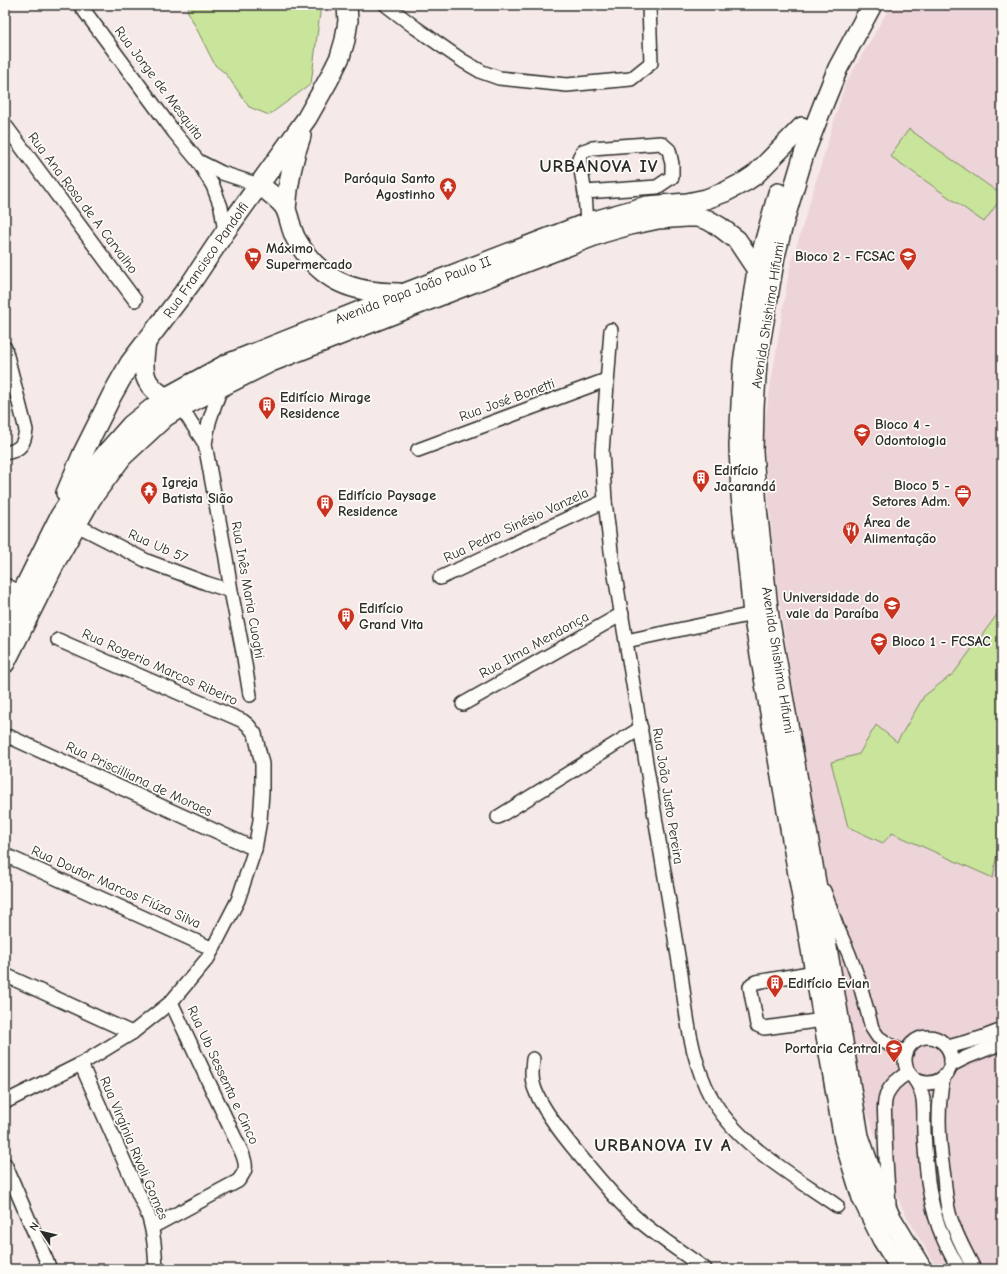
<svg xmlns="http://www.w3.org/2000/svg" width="1007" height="1274" viewBox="0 0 1007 1274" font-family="'Comic Neue',sans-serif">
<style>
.built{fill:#edd4d8}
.green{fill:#c9e49b;stroke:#7a8863}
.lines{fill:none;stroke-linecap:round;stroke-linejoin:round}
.street-casing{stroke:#2b2b2b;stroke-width:16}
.secondary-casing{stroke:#2b2b2b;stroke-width:22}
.street{stroke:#fdfcf7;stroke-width:13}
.secondary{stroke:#fdfcf7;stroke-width:19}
.labels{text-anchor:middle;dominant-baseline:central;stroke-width:3.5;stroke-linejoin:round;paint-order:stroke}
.street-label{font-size:14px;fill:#2b2b2b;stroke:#fdfcf7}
.poi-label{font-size:14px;font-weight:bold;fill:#2b2b2b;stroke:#fdfcf7;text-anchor:start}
.district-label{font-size:18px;font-weight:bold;letter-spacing:1px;fill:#2b2b2b;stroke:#fdfcf7}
</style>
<rect width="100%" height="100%" fill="#f6eae9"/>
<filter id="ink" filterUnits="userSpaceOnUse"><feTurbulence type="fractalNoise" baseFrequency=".025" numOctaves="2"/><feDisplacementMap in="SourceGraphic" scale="8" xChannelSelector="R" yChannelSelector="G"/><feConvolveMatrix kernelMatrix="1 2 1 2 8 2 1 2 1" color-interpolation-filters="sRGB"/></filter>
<g filter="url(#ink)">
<!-- built -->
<path class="built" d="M 891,5 L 1002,5 L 1002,1269 L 937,1269 L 901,1206 L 859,1090 L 827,881 L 790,670 L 775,570 L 763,432 L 789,271 L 845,84 Z"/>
<!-- green -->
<g class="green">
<path d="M 190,5 L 321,5 L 311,84 L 269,115 L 249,107 L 226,74 L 215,65 L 187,10 Z"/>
<path d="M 909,129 L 1002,195 L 1002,197 L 984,222 L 890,156 Z"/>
<path d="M 1002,608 L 1002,821 L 993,878 L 892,833 L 883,843 L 848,827 L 831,762 L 859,754 L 876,725 L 897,742 L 924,696 L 954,673 Z"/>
</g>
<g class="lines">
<!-- street casing -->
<g class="street-casing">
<g id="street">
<path d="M 80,5 L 174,132 L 198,161 L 213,186 L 221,207 L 225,232"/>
<path d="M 386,5 L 416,28 L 463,61 L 482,72 L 499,78 L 567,85 L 631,79 L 651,63 L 649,5"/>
<path d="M 5,125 L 135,300"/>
<path d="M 198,161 L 222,173 L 259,185"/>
<path d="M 585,192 L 657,187 L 672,177 L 672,164 L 669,150 L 661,143 L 592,148 L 583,151 L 579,158 L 585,194 L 587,223"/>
<path d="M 611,330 L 602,452 L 605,501 L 611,551 L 681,974 C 686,1012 690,1051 706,1087 C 730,1141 790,1173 837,1206"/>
<path d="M 5,348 L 26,430 C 24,444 21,450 5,453"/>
<path d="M 222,386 L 215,404 L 209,422 L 205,444 L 226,558 L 231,591 L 243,652 L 250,695"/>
<path d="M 181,407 L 205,444"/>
<path d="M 418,450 L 606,380"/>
<path d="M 69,521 L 147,561 L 206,583 L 231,591"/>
<path d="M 440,578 L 605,501"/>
<path d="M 5,585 L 22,593"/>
<path d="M 626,641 L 753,614"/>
<path d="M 463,704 L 622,614"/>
<path d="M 10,737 L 255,849"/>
<path d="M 498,817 L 641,728"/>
<path d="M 5,855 L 213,949"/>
<path d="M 824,891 L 837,927 L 849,954 L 858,978 L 872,1028 L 878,1037 L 891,1046 L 906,1053"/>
<path d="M 815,972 L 756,982 L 752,984 L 750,987 L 757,1025 L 764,1028 L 823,1020"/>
<path d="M 5,975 L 132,1033"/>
<circle cx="928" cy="1060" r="23"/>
<path d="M 948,1047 L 981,1038 L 1002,1030"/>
<path d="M 533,1059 C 532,1067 531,1075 533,1083 C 537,1102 559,1130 571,1145 C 591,1169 611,1195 634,1216 C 656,1236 682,1252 705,1269"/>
<path d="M 81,1064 L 148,1215 C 154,1233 155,1251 156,1269"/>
<path d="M 951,1065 L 967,1057 L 1002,1043"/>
<path d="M 943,1079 C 936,1111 939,1145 944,1177 C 945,1189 946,1201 949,1213 C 954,1232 965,1251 974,1269"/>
<path d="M 915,1080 C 927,1097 923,1112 924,1132 C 925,1148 926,1165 928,1181 C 933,1216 941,1238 959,1269"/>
<path d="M 5,1102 L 81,1064 L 132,1033 L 171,1002 L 208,958 L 238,900 L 255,849 L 260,820 L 262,792 L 262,764 L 255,734 L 248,725 L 243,721 L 58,640"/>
<path d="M 5,1164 L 50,1269"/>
<path d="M 889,1204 C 887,1178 885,1151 885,1125 C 885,1116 883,1105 886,1097 C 889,1086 899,1078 908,1073"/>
<path d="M 152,1227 L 238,1181 C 247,1170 247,1166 242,1153 L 171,1002"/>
</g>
</g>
<!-- secondary casing -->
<g class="secondary-casing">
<g id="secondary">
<path d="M 872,5 L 838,68 L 825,100 L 804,154 L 784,221 L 775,256 L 757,362 L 754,407 L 753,451 L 757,508 L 769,617 L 812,859 L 859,1136 L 874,1180 L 890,1216 L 922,1269"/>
<path d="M 259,185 C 267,191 282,201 286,210 C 290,219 291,230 296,239 C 320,281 352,293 399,293"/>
<path d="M 778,193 L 757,270 L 743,363 L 739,446 L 741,495 L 753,614 L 844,1140 L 862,1198 L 882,1239 L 901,1269"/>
<path d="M 286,209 C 288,184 292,160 301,136"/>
<path d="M 146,343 C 140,378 145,387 176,404"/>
<path d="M 66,493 L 83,453 L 112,395 L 130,363 L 191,283 L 225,232 L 307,118 L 329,79 L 340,57 L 345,40 L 348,21 L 347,5"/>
<path d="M 5,627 L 60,516 L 79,487 L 108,451 L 131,425 L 165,398 L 227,364 L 405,293 L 587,223 L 647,206 L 687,203 L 706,199 L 725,192 L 746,181 L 755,175 L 802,127"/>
<path d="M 5,663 L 57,559 L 91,499 L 122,457 L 165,417 L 181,407 L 271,362 L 526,262 L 602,233 L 630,225 L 658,219 L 686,217 L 697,217 L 708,220 L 720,227 L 737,240 L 757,270"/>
</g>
</g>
<!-- street -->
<use href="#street" class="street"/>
<!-- secondary -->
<use href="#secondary" class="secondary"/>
</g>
</g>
<!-- icons -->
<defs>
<g id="temple-pin" transform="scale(0.9)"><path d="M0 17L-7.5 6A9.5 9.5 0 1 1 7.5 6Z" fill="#c8321e" stroke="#fdfcf7"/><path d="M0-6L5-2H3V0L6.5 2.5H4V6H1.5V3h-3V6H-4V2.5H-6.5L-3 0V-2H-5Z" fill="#fff"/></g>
<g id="supermarket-pin" transform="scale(0.9)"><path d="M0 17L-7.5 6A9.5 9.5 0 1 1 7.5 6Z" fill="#c8321e" stroke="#fdfcf7"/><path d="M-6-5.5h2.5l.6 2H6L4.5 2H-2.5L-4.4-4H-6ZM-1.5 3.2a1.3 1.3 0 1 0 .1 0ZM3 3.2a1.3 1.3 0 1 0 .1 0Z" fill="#fff"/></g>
<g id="university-pin" transform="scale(0.9)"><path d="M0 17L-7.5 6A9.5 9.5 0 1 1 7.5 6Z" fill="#c8321e" stroke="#fdfcf7"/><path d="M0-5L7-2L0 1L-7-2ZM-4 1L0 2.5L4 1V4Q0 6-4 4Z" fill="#fff"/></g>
<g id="building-pin" transform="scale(0.9)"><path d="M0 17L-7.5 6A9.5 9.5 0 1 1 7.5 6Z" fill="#c8321e" stroke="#fdfcf7"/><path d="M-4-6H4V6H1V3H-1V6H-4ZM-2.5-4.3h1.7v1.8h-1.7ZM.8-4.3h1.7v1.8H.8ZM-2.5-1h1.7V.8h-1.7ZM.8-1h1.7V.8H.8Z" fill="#fff"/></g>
<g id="office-pin" transform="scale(0.9)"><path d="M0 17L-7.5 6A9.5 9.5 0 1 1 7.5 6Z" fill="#c8321e" stroke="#fdfcf7"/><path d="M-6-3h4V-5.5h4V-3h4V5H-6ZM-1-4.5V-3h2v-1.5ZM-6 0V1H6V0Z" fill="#fff"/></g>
<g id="restaurant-pin" transform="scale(0.9)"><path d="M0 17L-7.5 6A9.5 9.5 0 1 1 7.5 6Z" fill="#c8321e" stroke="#fdfcf7"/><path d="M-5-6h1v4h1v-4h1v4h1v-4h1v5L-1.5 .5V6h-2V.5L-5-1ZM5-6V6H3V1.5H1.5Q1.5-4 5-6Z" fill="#fff"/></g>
</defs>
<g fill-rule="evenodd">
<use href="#temple-pin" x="448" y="186"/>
<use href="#supermarket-pin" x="253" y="256"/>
<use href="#university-pin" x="908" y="256"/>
<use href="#building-pin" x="267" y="405"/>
<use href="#university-pin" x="862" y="432"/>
<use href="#building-pin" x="701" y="478"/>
<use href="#temple-pin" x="149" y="490"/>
<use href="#office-pin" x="963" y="493"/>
<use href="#building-pin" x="325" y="503"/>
<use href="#restaurant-pin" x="851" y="530"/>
<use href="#university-pin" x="892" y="605"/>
<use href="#building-pin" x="346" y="616"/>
<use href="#university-pin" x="879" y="641"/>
<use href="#building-pin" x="775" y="983"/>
<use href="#university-pin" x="894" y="1048"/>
</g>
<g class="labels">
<!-- street labels -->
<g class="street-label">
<text transform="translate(159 83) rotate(53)">Rua Jorge de Mesquita</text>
<text transform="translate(83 203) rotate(53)">Rua Ana Rosa de A Carvalho</text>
<text transform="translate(206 260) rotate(-55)">Rua Francisco Pandolfi</text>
<text transform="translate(413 290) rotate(-21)">Avenida Papa João Paulo II</text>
<text transform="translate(768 315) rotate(-81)">Avenida Shishima Hifumi</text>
<text transform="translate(507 400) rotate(-20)">Rua José Bonetti</text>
<text transform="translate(516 525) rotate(-25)">Rua Pedro Sinésio Vanzela</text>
<text transform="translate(158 546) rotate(24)">Rua Ub 57</text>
<text transform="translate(248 590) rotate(80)">Rua Inês Maria Cuoghi</text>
<text transform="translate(534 645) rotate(-29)">Rua Ilma Mendonça</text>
<text transform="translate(778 660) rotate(81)">Avenida Shishima Hifumi</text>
<text transform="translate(160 667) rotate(24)">Rua Rogerio Marcos Ribeiro</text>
<text transform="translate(139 779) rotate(25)">Rua Priscilliana de Moraes</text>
<text transform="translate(668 796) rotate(81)">Rua João Justo Pereira</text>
<text transform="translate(116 887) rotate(24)">Rua Doutor Marcos Fiúza Silva</text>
<text transform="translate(223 1075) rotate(65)">Rua Ub Sessenta e Cinco</text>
<text transform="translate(134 1148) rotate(67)">Rua Virgínia Rivoli Gomes</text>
</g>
<!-- poi labels -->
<g class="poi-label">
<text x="435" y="178" text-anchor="end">Paróquia Santo<tspan x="435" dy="16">Agostinho</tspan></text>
<text x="266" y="248">Máximo<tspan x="266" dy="16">Supermercado</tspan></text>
<text x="895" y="256" text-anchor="end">Bloco 2 - FCSAC</text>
<text x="280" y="397">Edifício Mirage<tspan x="280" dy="16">Residence</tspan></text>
<text x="875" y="424">Bloco 4 -<tspan x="875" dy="16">Odontologia</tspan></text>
<text x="714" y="470">Edifício<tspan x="714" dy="16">Jacarandá</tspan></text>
<text x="162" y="482">Igreja<tspan x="162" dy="16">Batista Sião</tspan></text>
<text x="950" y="485" text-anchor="end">Bloco 5 -<tspan x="950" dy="16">Setores Adm.</tspan></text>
<text x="338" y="495">Edifício Paysage<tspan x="338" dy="16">Residence</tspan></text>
<text x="864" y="522">Área de<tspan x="864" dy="16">Alimentação</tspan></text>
<text x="879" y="597" text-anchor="end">Universidade do<tspan x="879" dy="16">vale da Paraíba</tspan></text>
<text x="359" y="608">Edifício<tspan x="359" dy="16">Grand Vita</tspan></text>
<text x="892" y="641">Bloco 1 - FCSAC</text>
<text x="788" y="983">Edifício Evian</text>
<text x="881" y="1048" text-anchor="end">Portaria Central</text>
</g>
<!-- district labels -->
<g class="district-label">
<text x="599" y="166">URBANOVA IV</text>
<text x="663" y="1145">URBANOVA IV A</text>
</g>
</g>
<!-- margin -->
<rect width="1007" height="1274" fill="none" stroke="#fdfcf7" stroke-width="20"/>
<rect x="10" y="10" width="987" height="1254" fill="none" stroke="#2b2b2b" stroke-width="1.5" filter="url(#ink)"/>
<!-- north arrow -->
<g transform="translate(42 1232) rotate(305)" stroke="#fdfcf7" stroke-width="3" paint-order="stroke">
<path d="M0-3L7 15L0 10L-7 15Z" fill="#2b2b2b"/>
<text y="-6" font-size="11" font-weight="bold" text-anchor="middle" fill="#2b2b2b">N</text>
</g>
</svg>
